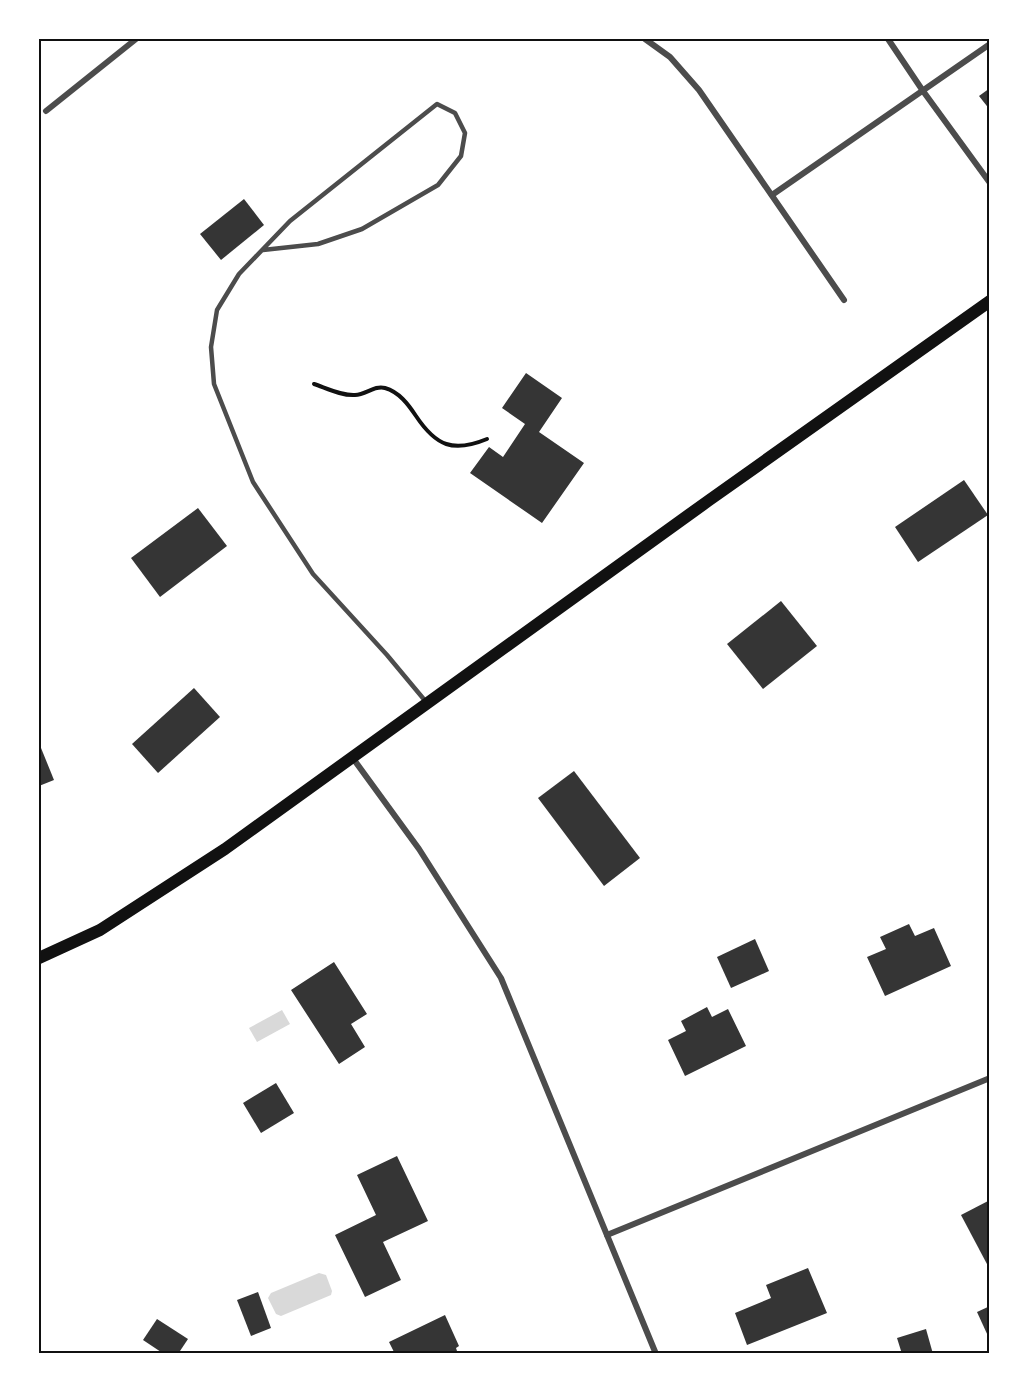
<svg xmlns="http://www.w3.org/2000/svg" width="1029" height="1393" viewBox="0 0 1029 1393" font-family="'Nunito Sans',sans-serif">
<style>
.water{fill:#d9d9d9}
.building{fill:#353535}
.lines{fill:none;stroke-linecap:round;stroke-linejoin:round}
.path{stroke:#111;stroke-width:4}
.service{stroke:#4c4c4c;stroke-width:4.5}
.minor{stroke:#4c4c4c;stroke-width:6}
.secondary{stroke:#111;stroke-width:12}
.neatline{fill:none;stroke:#111;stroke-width:2}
</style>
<rect width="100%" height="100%" fill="#fff"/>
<!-- water -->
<g class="water">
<path d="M 282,1010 L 290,1024 L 257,1042 L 249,1028 Z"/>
<path d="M 319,1273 L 326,1275 L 332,1291 L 331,1295 L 281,1316 L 276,1314 L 268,1298 L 271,1293 Z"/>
</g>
<!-- building -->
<g class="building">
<path d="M 990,88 L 990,110 L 979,96 Z"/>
<path d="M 244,199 L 264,225 L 221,260 L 200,234 Z"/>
<path d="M 526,373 L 562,398 L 539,432 L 584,463 L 542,523 L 470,473 L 489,447 L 503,457 L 525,424 L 502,408 Z"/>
<path d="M 964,480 L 988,515 L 918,562 L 895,527 Z"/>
<path d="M 198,508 L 227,546 L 160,597 L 131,558 Z"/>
<path d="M 781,601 L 817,646 L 763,689 L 727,644 Z"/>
<path d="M 194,688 L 220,717 L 158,773 L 132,744 Z"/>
<path d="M 39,743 L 54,780 L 39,786 Z"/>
<path d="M 574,771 L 640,858 L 604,886 L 538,798 Z"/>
<path d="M 909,924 L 915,936 L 934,928 L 951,966 L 885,996 L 867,957 L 886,949 L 880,937 Z"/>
<path d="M 755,939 L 769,971 L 731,988 L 717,957 Z"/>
<path d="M 334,962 L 367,1014 L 351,1024 L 365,1047 L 339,1064 L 291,990 Z"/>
<path d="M 707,1007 L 712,1017 L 728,1009 L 746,1046 L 685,1076 L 668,1040 L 686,1031 L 681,1021 Z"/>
<path d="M 276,1083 L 294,1113 L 261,1133 L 243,1103 Z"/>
<path d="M 397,1156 L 428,1221 L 383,1242 L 401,1280 L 365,1297 L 335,1235 L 376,1215 L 357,1175 Z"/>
<path d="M 990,1200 L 990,1265 L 988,1266 L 961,1215 Z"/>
<path d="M 808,1268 L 827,1313 L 747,1345 L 735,1313 L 771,1298 L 766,1285 Z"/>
<path d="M 258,1292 L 271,1328 L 251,1336 L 237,1300 Z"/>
<path d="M 990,1306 L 990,1335 L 988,1336 L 977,1312 Z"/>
<path d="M 445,1315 L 459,1346 L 456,1348 L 458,1354 L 395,1354 L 389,1342 Z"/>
<path d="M 157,1319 L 188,1339 L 178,1354 L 164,1354 L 143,1340 Z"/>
<path d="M 926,1329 L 933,1354 L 902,1354 L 897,1338 Z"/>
</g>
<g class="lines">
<!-- path -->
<path class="path" d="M 314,384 C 326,388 342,396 355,395 C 366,395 374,385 385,388 C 399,392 408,404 416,416 C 436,446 453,453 487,439"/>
<!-- service -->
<path class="service" d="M 263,250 L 318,244 L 362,229 L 438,185 L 461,156 L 465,133 L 455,113 L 437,104 L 290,221 L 239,274 L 217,310 L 211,347 L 214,384 L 253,482 L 313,574 L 387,655 L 427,703"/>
<!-- minor -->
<g class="minor">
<path d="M 645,39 L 670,57 L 699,90 L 844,300"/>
<path d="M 888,39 L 923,91 L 990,183"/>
<path d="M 46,111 L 136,39"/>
<path d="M 772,195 L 990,44"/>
<path d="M 352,757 L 419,849 L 501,978 L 656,1354"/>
<path d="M 607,1235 L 990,1078"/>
</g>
<!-- secondary -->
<path class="secondary" d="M 39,958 L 100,930 L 225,849 L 708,501 L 990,301"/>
</g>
<!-- border -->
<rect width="1029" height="1393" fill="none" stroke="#ffffff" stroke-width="81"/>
<rect x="40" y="40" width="948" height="1312" class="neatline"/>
</svg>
